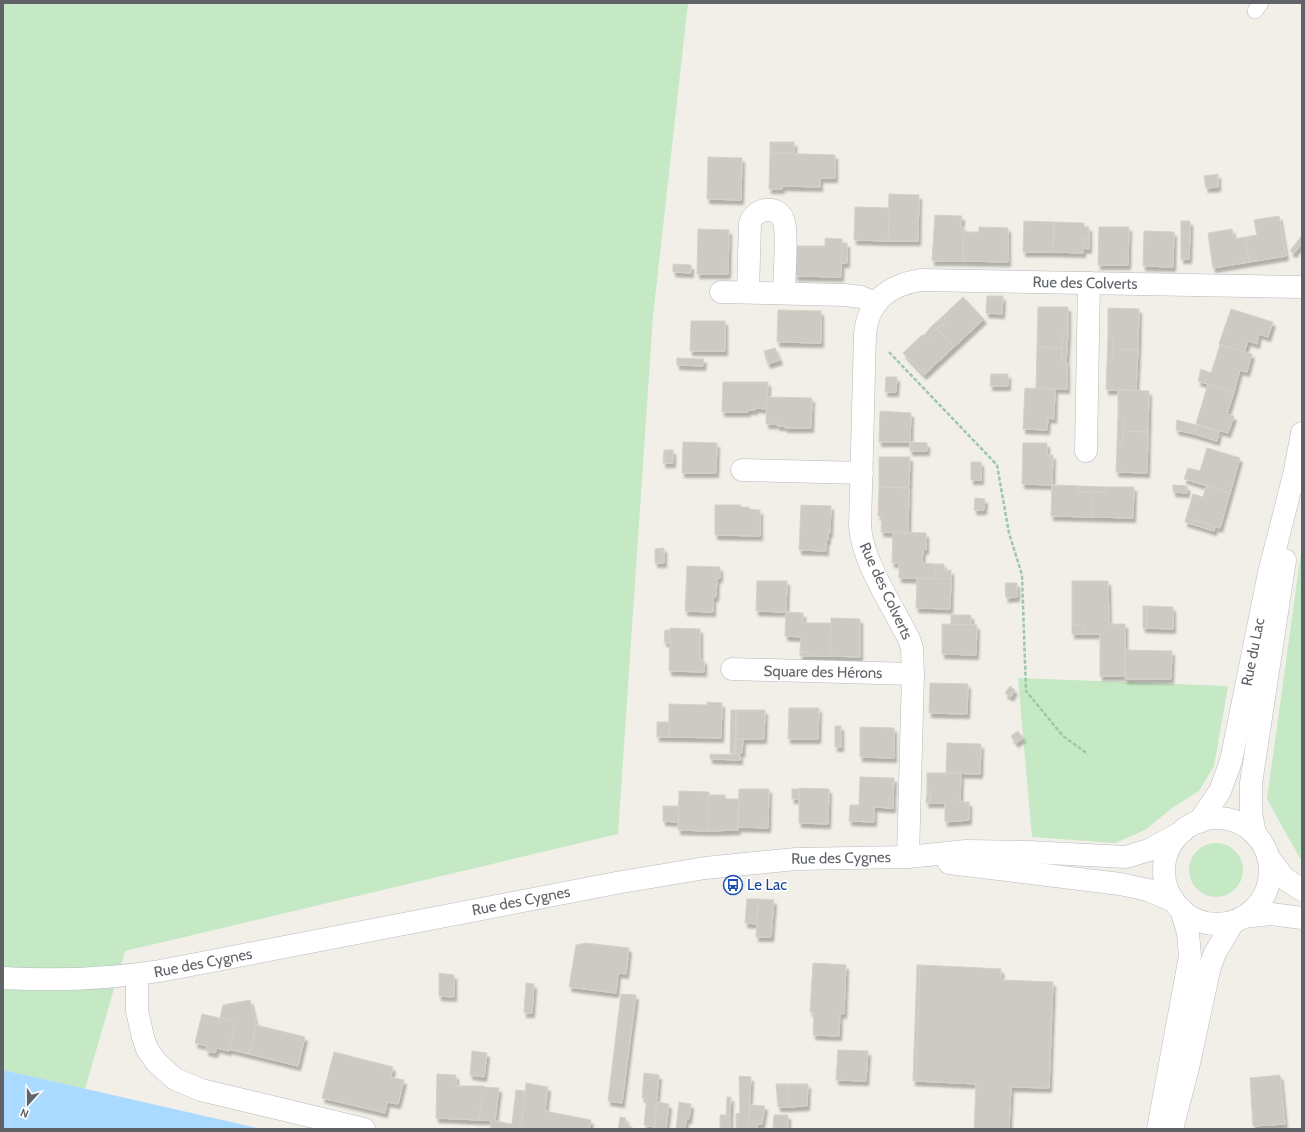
<svg xmlns="http://www.w3.org/2000/svg" width="1305" height="1132" viewBox="0 0 1305 1132" font-family="Cabin,sans-serif">
<style>
.green{fill:#c5e8c5}
.water{fill:#aadaff}
.building{fill:#cccac5;stroke:#d6d1c6;filter:url(#shadow)}
.lines{fill:none;stroke-linecap:round;stroke-linejoin:round}
.lane-casing{stroke:#b5b8bc;stroke-width:16}
.street-casing{stroke:#b5b8bc;stroke-width:23}
.secondary-casing{stroke:#b6babf;stroke-width:23}
.path{stroke:#9cc7a9;stroke-width:2.5;stroke-dasharray:4 2;stroke-linecap:butt}
.lane{stroke:#fff;stroke-width:15}
.street{stroke:#fff;stroke-width:22}
.secondary{stroke:#fff;stroke-width:22}
.labels{text-anchor:middle;dominant-baseline:central;stroke-width:3.5;stroke-linejoin:round;paint-order:stroke}
.street-label{font-size:15px;fill:#5f6368;stroke:#fff}
.transit-label{font-size:15px;fill:#164399;stroke:#fff;text-anchor:start}
</style>
<defs>
<filter id="shadow"><feDropShadow dx="2.5" dy="4.5" stdDeviation="1" flood-color="#0004"/></filter>
</defs>
<rect width="100%" height="100%" fill="#f1efe8"/>
<!-- green -->
<g class="green">
<path d="M 3,3 L 688,3 L 653,316 L 618,834 L 125,951 L 85,1089 L 3,1070 Z"/>
<path d="M 1302,545 L 1302,862 L 1267,799 Z"/>
<path d="M 1018,678 L 1228,686 L 1214,766 L 1199,791 L 1172,808 L 1145,830 L 1115,843 L 1032,837 Z"/>
<circle cx="1216" cy="870" r="27"/>
</g>
<!-- water -->
<path class="water" d="M 3,1070 L 262,1129 L 3,1129 Z"/>
<!-- building -->
<g class="building">
<rect x="770" y="142" width="24" height="11"/>
<path d="M 770,153 L 835,155 L 835,178 L 820,178 L 820,187 L 782,186 L 782,189 L 769,189 Z"/>
<path d="M 708,157 L 742,158 L 741,200 L 707,199 Z"/>
<path d="M 1218,174 L 1218,187 L 1206,188 L 1204,176 Z"/>
<path d="M 889,194 L 919,195 L 918,241 L 888,241 Z"/>
<path d="M 855,207 L 889,208 L 888,241 L 854,240 Z"/>
<path d="M 935,215 L 962,216 L 961,227 L 964,227 L 963,261 L 932,261 Z"/>
<path d="M 1279,216 L 1286,256 L 1249,262 L 1245,237 L 1257,235 L 1254,220 Z"/>
<path d="M 1024,221 L 1054,222 L 1053,252 L 1023,252 Z"/>
<path d="M 1181,221 L 1190,221 L 1190,234 L 1181,233 Z"/>
<path d="M 1054,222 L 1084,223 L 1084,227 L 1089,227 L 1089,238 L 1084,238 L 1083,253 L 1053,252 Z"/>
<path d="M 979,227 L 1008,228 L 1008,262 L 963,261 L 963,232 L 979,232 Z"/>
<path d="M 1099,227 L 1129,227 L 1128,265 L 1098,265 Z"/>
<path d="M 698,229 L 729,230 L 728,274 L 697,274 Z"/>
<path d="M 1232,229 L 1234,239 L 1245,237 L 1249,262 L 1213,268 L 1208,233 Z"/>
<path d="M 1144,231 L 1174,232 L 1173,267 L 1143,266 Z"/>
<path d="M 1181,233 L 1190,234 L 1189,259 L 1181,259 Z"/>
<path d="M 1302,235 L 1302,243 L 1294,253 L 1290,251 Z"/>
<path d="M 825,238 L 842,239 L 841,277 L 795,276 L 796,246 L 825,246 Z"/>
<path d="M 1084,238 L 1089,238 L 1089,249 L 1083,248 Z"/>
<path d="M 842,243 L 847,243 L 847,263 L 841,263 Z"/>
<path d="M 673,264 L 691,265 L 691,273 L 673,272 Z"/>
<path d="M 987,296 L 1003,296 L 1002,314 L 986,313 Z"/>
<path d="M 963,297 L 984,319 L 954,347 L 937,329 L 945,322 L 944,315 Z"/>
<path d="M 1038,307 L 1068,307 L 1068,333 L 1062,337 L 1062,348 L 1037,347 Z"/>
<path d="M 1108,308 L 1139,309 L 1138,350 L 1113,349 L 1113,338 L 1111,337 L 1111,335 L 1108,335 Z"/>
<path d="M 1231,309 L 1273,322 L 1268,337 L 1259,334 L 1257,344 L 1248,341 L 1244,352 L 1219,344 Z"/>
<path d="M 778,310 L 821,311 L 821,343 L 777,342 Z"/>
<path d="M 944,315 L 945,322 L 937,329 L 933,325 Z"/>
<path d="M 691,321 L 725,321 L 725,351 L 690,351 Z"/>
<path d="M 933,325 L 937,329 L 929,337 L 923,336 Z"/>
<path d="M 937,329 L 954,347 L 924,375 L 903,353 L 922,335 L 929,337 Z"/>
<path d="M 1067,333 L 1068,333 L 1066,363 L 1061,359 L 1062,348 L 1062,337 Z"/>
<path d="M 1108,335 L 1111,335 L 1111,337 L 1113,338 L 1113,360 L 1111,360 L 1110,363 L 1107,363 Z"/>
<path d="M 1220,345 L 1252,354 L 1247,372 L 1240,370 L 1234,392 L 1198,381 L 1201,369 L 1211,373 Z"/>
<path d="M 1037,347 L 1062,348 L 1061,359 L 1067,363 L 1067,389 L 1036,388 Z"/>
<path d="M 775,348 L 780,360 L 768,364 L 764,351 Z"/>
<path d="M 1113,349 L 1138,350 L 1136,390 L 1106,390 L 1107,363 L 1110,363 L 1111,360 L 1113,360 Z"/>
<path d="M 677,358 L 704,359 L 703,366 L 677,365 Z"/>
<path d="M 991,374 L 1008,374 L 1008,386 L 990,386 Z"/>
<path d="M 886,377 L 897,377 L 896,392 L 885,392 Z"/>
<path d="M 723,382 L 768,382 L 767,409 L 755,408 L 755,410 L 748,410 L 748,412 L 722,412 Z"/>
<path d="M 1208,384 L 1234,392 L 1227,414 L 1234,416 L 1228,433 L 1196,424 Z"/>
<path d="M 1025,388 L 1055,389 L 1054,419 L 1048,418 L 1047,430 L 1023,429 Z"/>
<path d="M 1118,390 L 1149,391 L 1148,432 L 1123,431 L 1124,417 L 1118,417 Z"/>
<path d="M 767,397 L 812,398 L 811,428 L 785,428 L 785,426 L 777,426 L 778,424 L 766,424 Z"/>
<path d="M 880,411 L 911,413 L 910,442 L 879,442 Z"/>
<path d="M 1118,417 L 1124,417 L 1123,445 L 1117,445 Z"/>
<path d="M 1177,420 L 1196,425 L 1194,434 L 1176,430 Z"/>
<path d="M 1196,425 L 1219,432 L 1217,441 L 1194,434 Z"/>
<path d="M 1123,431 L 1148,432 L 1147,473 L 1116,472 L 1117,445 L 1123,445 Z"/>
<path d="M 683,442 L 717,443 L 716,473 L 682,473 Z"/>
<path d="M 910,442 L 927,443 L 927,451 L 910,451 Z"/>
<path d="M 1023,443 L 1047,443 L 1047,455 L 1053,455 L 1052,485 L 1022,484 Z"/>
<path d="M 1207,448 L 1240,458 L 1230,493 L 1184,479 L 1188,468 L 1200,471 Z"/>
<path d="M 664,450 L 666,450 L 665,463 L 663,463 Z"/>
<path d="M 666,450 L 673,450 L 673,463 L 665,463 Z"/>
<path d="M 879,457 L 910,457 L 909,487 L 879,487 Z"/>
<rect x="971" y="462" width="10" height="18"/>
<path d="M 1052,485 L 1079,486 L 1078,492 L 1093,492 L 1092,517 L 1051,516 Z"/>
<path d="M 1173,485 L 1187,486 L 1187,493 L 1173,492 Z"/>
<path d="M 1079,486 L 1107,487 L 1107,492 L 1078,492 Z"/>
<path d="M 1206,486 L 1230,493 L 1220,528 L 1186,518 L 1193,494 L 1203,497 Z"/>
<path d="M 879,487 L 909,488 L 908,533 L 881,532 L 882,516 L 878,516 Z"/>
<path d="M 1107,487 L 1134,487 L 1133,518 L 1092,517 L 1093,492 L 1107,492 Z"/>
<path d="M 975,498 L 985,499 L 984,510 L 974,510 Z"/>
<path d="M 715,505 L 741,505 L 741,507 L 749,507 L 749,509 L 760,510 L 760,536 L 715,535 Z"/>
<path d="M 801,505 L 831,506 L 830,533 L 828,532 L 828,540 L 826,540 L 826,551 L 799,550 Z"/>
<path d="M 1186,518 L 1215,527 L 1214,531 L 1185,522 Z"/>
<path d="M 893,532 L 926,533 L 926,550 L 923,549 L 922,563 L 935,564 L 935,579 L 899,578 L 899,563 L 892,563 Z"/>
<path d="M 662,548 L 661,563 L 655,563 L 655,549 Z"/>
<path d="M 662,548 L 664,548 L 664,563 L 661,563 Z"/>
<path d="M 935,564 L 944,564 L 944,571 L 951,570 L 951,579 L 935,579 Z"/>
<path d="M 687,566 L 720,567 L 720,578 L 717,578 L 716,597 L 713,597 L 713,612 L 685,611 Z"/>
<path d="M 917,578 L 951,579 L 950,609 L 916,608 Z"/>
<path d="M 757,581 L 787,581 L 786,612 L 756,611 Z"/>
<path d="M 1072,581 L 1108,581 L 1109,624 L 1125,624 L 1125,676 L 1100,676 L 1100,634 L 1084,634 L 1084,625 L 1072,625 Z"/>
<path d="M 1005,583 L 1017,583 L 1017,597 L 1006,598 Z"/>
<rect x="1143" y="606" width="4" height="22"/>
<path d="M 1147,606 L 1173,607 L 1173,629 L 1147,628 Z"/>
<path d="M 786,612 L 803,613 L 803,623 L 831,623 L 830,656 L 811,656 L 812,652 L 800,652 L 801,637 L 785,636 Z"/>
<path d="M 951,615 L 971,615 L 971,625 L 951,624 Z"/>
<path d="M 831,618 L 860,619 L 860,657 L 830,656 Z"/>
<path d="M 942,624 L 977,625 L 976,655 L 942,654 Z"/>
<rect x="1072" y="625" width="12" height="9"/>
<path d="M 670,628 L 700,629 L 700,659 L 704,660 L 704,672 L 669,671 Z"/>
<path d="M 665,630 L 670,630 L 670,643 L 664,642 Z"/>
<path d="M 1125,650 L 1172,651 L 1171,679 L 1125,679 Z"/>
<path d="M 800,652 L 812,652 L 811,656 L 800,656 Z"/>
<path d="M 930,683 L 968,684 L 967,714 L 929,713 Z"/>
<path d="M 1010,686 L 1015,690 L 1011,697 L 1005,693 Z"/>
<path d="M 707,702 L 722,703 L 721,738 L 669,737 L 669,704 L 707,705 Z"/>
<path d="M 789,708 L 819,708 L 818,739 L 788,739 Z"/>
<path d="M 731,710 L 736,710 L 735,753 L 730,753 Z"/>
<path d="M 736,710 L 765,710 L 764,739 L 736,739 Z"/>
<rect x="657" y="722" width="12" height="15"/>
<rect x="835" y="726" width="6" height="21"/>
<path d="M 860,727 L 894,728 L 894,758 L 860,757 Z"/>
<path d="M 1018,731 L 1023,738 L 1016,743 L 1011,736 Z"/>
<path d="M 736,739 L 743,739 L 742,753 L 735,753 Z"/>
<path d="M 947,743 L 981,744 L 980,774 L 946,773 Z"/>
<path d="M 710,754 L 740,755 L 740,760 L 710,759 Z"/>
<path d="M 927,773 L 961,773 L 960,802 L 969,802 L 969,820 L 945,822 L 945,803 L 930,803 L 930,792 L 927,792 Z"/>
<path d="M 860,777 L 894,778 L 893,796 L 889,796 L 889,808 L 874,807 L 874,822 L 849,821 L 850,805 L 859,805 Z"/>
<path d="M 799,788 L 829,789 L 828,824 L 799,823 Z"/>
<path d="M 739,789 L 769,789 L 768,828 L 738,827 Z"/>
<rect x="792" y="789" width="7" height="10"/>
<path d="M 679,791 L 709,792 L 708,831 L 678,830 Z"/>
<path d="M 927,792 L 930,792 L 930,803 L 926,803 Z"/>
<path d="M 709,795 L 725,795 L 725,799 L 739,799 L 738,830 L 708,831 Z"/>
<rect x="889" y="796" width="4" height="12"/>
<path d="M 663,806 L 679,806 L 678,822 L 663,821 Z"/>
<path d="M 747,899 L 758,899 L 757,924 L 745,923 Z"/>
<path d="M 758,899 L 774,900 L 771,937 L 756,937 Z"/>
<path d="M 586,943 L 629,948 L 626,974 L 618,973 L 616,993 L 569,987 L 576,945 Z"/>
<path d="M 813,963 L 846,965 L 844,1014 L 840,1013 L 839,1036 L 813,1035 L 814,1012 L 810,1012 Z"/>
<path d="M 917,965 L 920,965 L 916,1081 L 913,1081 Z"/>
<path d="M 920,965 L 1001,969 L 1001,980 L 1053,982 L 1049,1088 L 1011,1087 L 1009,1129 L 974,1129 L 976,1084 L 916,1081 Z"/>
<path d="M 439,973 L 454,975 L 454,997 L 439,996 Z"/>
<path d="M 526,983 L 534,984 L 532,1013 L 524,1013 Z"/>
<path d="M 621,994 L 636,995 L 622,1103 L 608,1101 Z"/>
<path d="M 250,1000 L 256,1025 L 249,1054 L 229,1049 L 236,1022 L 220,1018 L 223,1005 Z"/>
<path d="M 202,1014 L 236,1022 L 229,1051 L 217,1048 L 215,1053 L 206,1051 L 207,1046 L 195,1043 Z"/>
<path d="M 256,1025 L 305,1037 L 298,1066 L 249,1054 Z"/>
<path d="M 838,1050 L 868,1051 L 866,1081 L 836,1080 Z"/>
<path d="M 472,1051 L 487,1053 L 484,1077 L 470,1075 Z"/>
<path d="M 334,1052 L 393,1067 L 391,1077 L 404,1080 L 398,1104 L 387,1102 L 385,1113 L 322,1098 Z"/>
<path d="M 644,1073 L 659,1075 L 654,1127 L 644,1125 L 647,1098 L 642,1098 Z"/>
<path d="M 437,1074 L 456,1075 L 456,1086 L 484,1086 L 479,1120 L 436,1118 Z"/>
<path d="M 1280,1075 L 1285,1124 L 1253,1126 L 1250,1078 Z"/>
<path d="M 739,1076 L 751,1077 L 748,1129 L 736,1129 L 736,1114 L 740,1113 Z"/>
<path d="M 526,1083 L 548,1087 L 545,1111 L 591,1120 L 589,1129 L 521,1129 Z"/>
<path d="M 776,1084 L 788,1084 L 788,1107 L 778,1107 Z"/>
<path d="M 788,1084 L 808,1084 L 807,1106 L 788,1107 Z"/>
<path d="M 483,1087 L 499,1088 L 495,1121 L 512,1124 L 516,1090 L 525,1091 L 521,1129 L 490,1129 L 491,1120 L 479,1120 Z"/>
<path d="M 727,1097 L 731,1097 L 730,1115 L 726,1115 Z"/>
<path d="M 658,1102 L 669,1104 L 666,1129 L 654,1129 Z"/>
<path d="M 679,1102 L 691,1104 L 689,1119 L 686,1119 L 685,1129 L 676,1129 Z"/>
<path d="M 750,1105 L 765,1106 L 762,1124 L 757,1124 L 757,1129 L 748,1129 Z"/>
<rect x="720" y="1115" width="10" height="14"/>
<path d="M 774,1115 L 788,1115 L 788,1129 L 773,1129 Z"/>
<path d="M 620,1117 L 626,1118 L 625,1123 L 629,1123 L 628,1129 L 618,1129 Z"/>
</g>
<g class="lines">
<!-- lane casing -->
<g class="lane-casing">
<path id="lane" d="M 1255,11 L 1261,3"/>
</g>
<!-- street casing -->
<g class="street-casing">
<g id="street">
<path d="M 721,292 L 845,295 L 861,297 L 875,303"/>
<path d="M 748,292 L 750,223 C 755,208 779,203 784,222 C 788,236 784,276 784,293"/>
<path d="M 1086,451 L 1089,283"/>
<path d="M 742,470 L 862,473"/>
<path d="M 732,669 L 913,674"/>
<path d="M 908,857 L 913,674 L 912,648 L 909,639 C 893,607 863,563 860,527 L 865,334 C 868,301 889,285 921,280 L 1302,287"/>
<path d="M 137,975 L 137,1011 L 143,1037 L 147,1049 L 156,1062 L 175,1079 L 201,1090 L 364,1129"/>
</g>
</g>
<!-- secondary casing -->
<g class="secondary-casing">
<g id="secondary">
<circle cx="1217" cy="871" r="53"/>
<path d="M 1199,822 L 1220,791 L 1231,761 L 1269,573 L 1294,475 L 1302,433"/>
<path d="M 1255,834 L 1251,813 L 1251,783 L 1285,560"/>
<path d="M 1268,857 L 1284,878 L 1302,890"/>
<path d="M 949,863 L 1120,884 L 1148,890 L 1174,901"/>
<path d="M 1243,917 L 1271,914 L 1302,918"/>
<path d="M 3,978 C 55,981 108,979 160,971 L 616,883 L 705,868 L 796,859 L 908,857 L 966,851 L 1029,852 L 1126,857 L 1149,850 L 1182,832"/>
<path d="M 1158,1129 L 1190,956 L 1188,933 L 1181,909"/>
<path d="M 1172,1129 L 1188,1068 L 1210,966 L 1215,953 L 1234,921"/>
</g>
</g>
<!-- path -->
<path class="path" d="M 889,352 L 997,465 L 1009,533 L 1022,575 L 1026,691 L 1063,736 L 1088,754"/>
<!-- lane -->
<use href="#lane" class="lane"/>
<!-- street -->
<use href="#street" class="street"/>
<!-- secondary -->
<use href="#secondary" class="secondary"/>
</g>
<!-- icons -->
<defs>
<g id="bus-ring" transform="scale(1)"><circle r="9.5" fill="#fff" stroke="#1a4fb4" stroke-width="1.5"/><path d="M-5-6H5V4H4V6H2V4H-2V6H-4V4H-5ZM-3.5-4V0h7V-4ZM-3.5 1.2v1.5H-2V1.2ZM2 1.2v1.5H3.5V1.2Z" fill="#1a4fb4"/></g>
</defs>
<g fill-rule="evenodd">
<use href="#bus-ring" x="733" y="885"/>
</g>
<g class="labels">
<!-- street labels -->
<g class="street-label">
<text transform="translate(1085 283) rotate(1)">Rue des Colverts</text>
<text transform="translate(886 591) rotate(65)">Rue des Colverts</text>
<text transform="translate(1253 652) rotate(-79)">Rue du Lac</text>
<text transform="translate(823 672) rotate(1)">Square des Hérons</text>
<text transform="translate(841 858) rotate(-1)">Rue des Cygnes</text>
<text transform="translate(521 901) rotate(-11)">Rue des Cygnes</text>
<text transform="translate(203 963) rotate(-11)">Rue des Cygnes</text>
</g>
<!-- transit labels -->
<g class="transit-label">
<text x="747" y="885">Le Lac</text>
</g>
</g>
<!-- border -->
<rect width="1305" height="1132" fill="none" stroke="#5f6368" stroke-width="8"/>
<!-- north arrow -->
<g transform="translate(28 1104) rotate(201)" stroke="#ffffff" stroke-width="3" paint-order="stroke">
<path d="M0-3L7 15L0 10L-7 15Z" fill="#5f6368"/>
<text y="-6" font-size="11" font-weight="bold" text-anchor="middle" fill="#5f6368">N</text>
</g>
</svg>
